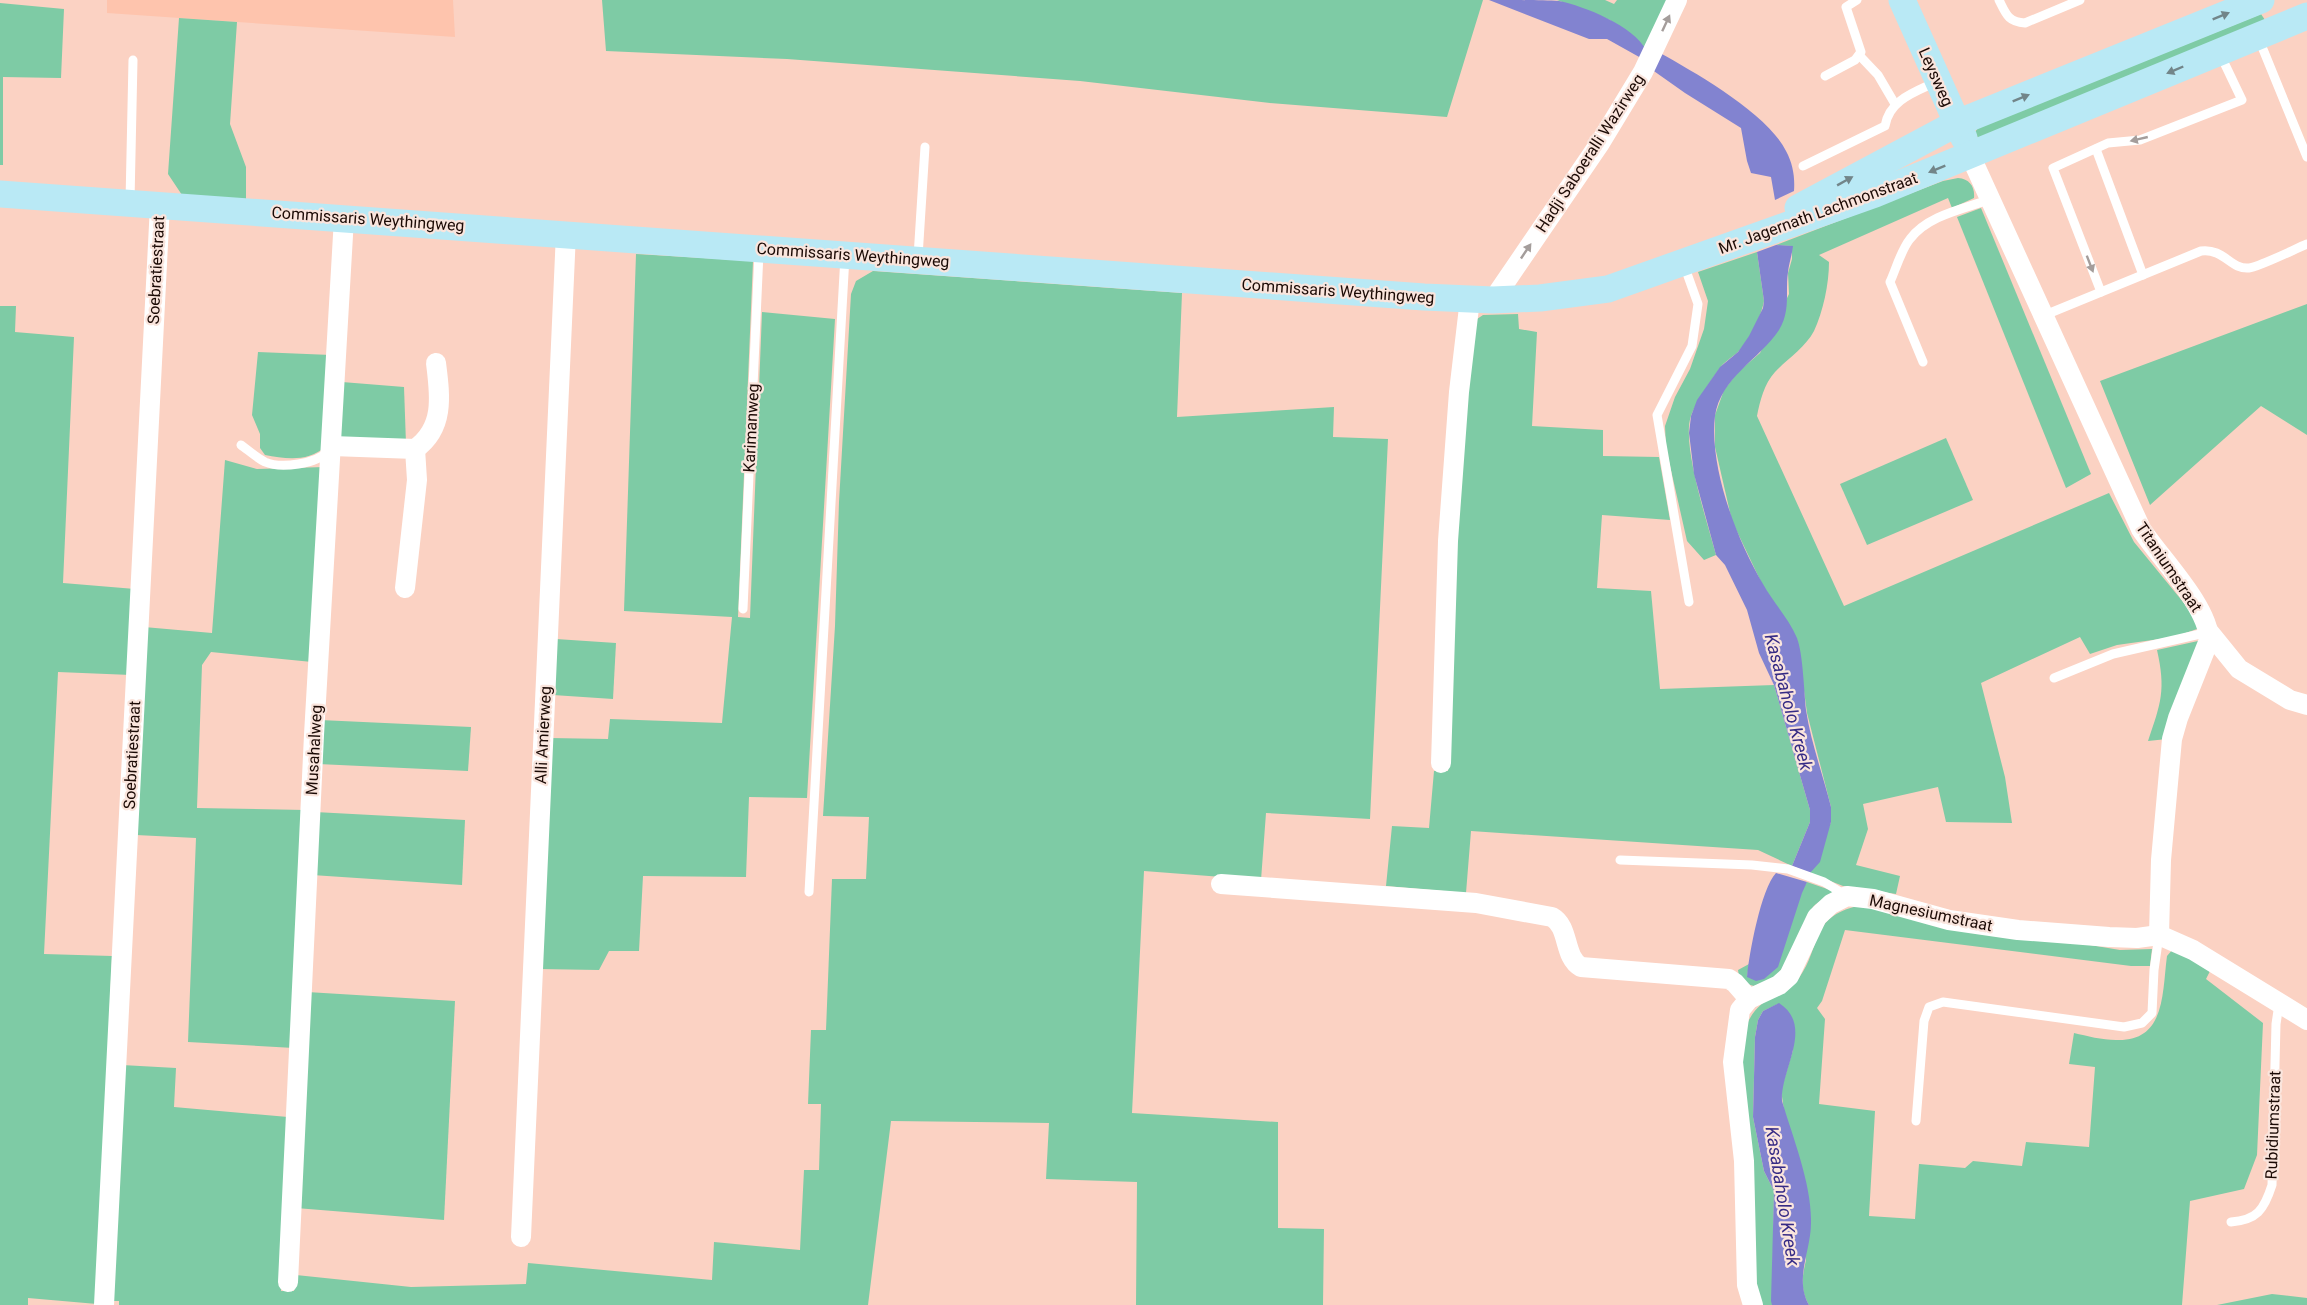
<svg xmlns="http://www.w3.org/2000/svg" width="2307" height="1305" viewBox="0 0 2307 1305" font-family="Roboto,sans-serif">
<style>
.built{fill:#fec4ad}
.green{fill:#7ecba5}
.water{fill:#8283d0}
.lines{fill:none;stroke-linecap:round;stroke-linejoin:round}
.lane{stroke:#fff;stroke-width:9}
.street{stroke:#fff;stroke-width:20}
.secondary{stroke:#b9e9f5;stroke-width:27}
.oneway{fill:#728589}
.oneway2{fill:#a49d9b}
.labels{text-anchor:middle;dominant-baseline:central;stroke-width:4.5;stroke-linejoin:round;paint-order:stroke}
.street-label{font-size:16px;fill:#1b0a05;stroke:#fae5dd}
.water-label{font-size:18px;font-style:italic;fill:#362b85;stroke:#fae5dd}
</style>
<rect width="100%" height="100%" fill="#fbd2c3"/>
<!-- built -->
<path class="built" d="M 107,0 L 453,0 L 455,37 L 107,13 Z"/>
<!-- green -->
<g class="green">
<path d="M 602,0 L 1483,0 L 1447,117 L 1270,103 L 1080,81 L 787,59 L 606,51 Z"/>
<path d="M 1557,0 L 1605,0 L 1614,4 L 1617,0 L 1669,0 L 1646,50 L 1610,20 Z"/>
<path d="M 0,3 L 64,9 L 61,78 L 3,77 L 3,165 L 0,165 Z"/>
<path d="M 2261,14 L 2265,20 L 1979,140 L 1975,132 L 1978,128 Z"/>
<path d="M 179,18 L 237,22 L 230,124 L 246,167 L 246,199 L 182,195 L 168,174 Z"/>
<path d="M 1958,178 C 1970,179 1975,187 1974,198 L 1952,208 L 1948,198 L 1819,255 L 1829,262 C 1829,284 1823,312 1814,331 C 1805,348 1787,359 1775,372 C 1764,384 1760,401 1757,416 L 1844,606 L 2109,493 L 2134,542 L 2188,608 L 2197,623 L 2197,629 L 2174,637 L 2117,645 L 2090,654 L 2080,637 L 1981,683 L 2005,777 L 2012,823 L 1946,822 L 1938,787 L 1863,804 L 1868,829 L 1856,865 L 1900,876 L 1896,894 L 1843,886 L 1810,873 L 1831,822 L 1831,807 L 1807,713 L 1797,639 L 1762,584 L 1732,521 L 1715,447 L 1715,415 L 1724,390 L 1738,372 L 1760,353 L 1789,294 L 1788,273 L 1792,259 L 1792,246 L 1776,245 L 1943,181 Z"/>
<path d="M 1981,208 L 2091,474 L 2066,488 L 1957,217 Z"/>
<path d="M 1757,252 L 1764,301 C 1761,318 1749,341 1737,353 C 1731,358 1724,362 1720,368 C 1711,380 1696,402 1691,416 C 1681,444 1708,524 1716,555 L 1704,560 L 1687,541 L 1666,448 L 1665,426 L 1675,397 L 1690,369 L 1704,329 L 1708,301 L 1698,272 Z"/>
<path d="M 636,254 L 753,261 L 738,617 L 750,618 L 762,312 L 835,319 L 807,798 L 749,797 L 746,877 L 643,876 L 639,951 L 609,951 L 599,970 L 539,969 L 550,738 L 608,739 L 610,719 L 722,723 L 732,617 L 624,611 Z"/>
<path d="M 873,271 L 1182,293 L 1177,417 L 1334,407 L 1333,437 L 1388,439 L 1370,819 L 1266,813 L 1261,880 L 1144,871 L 1132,1113 L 1278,1122 L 1278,1228 L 1324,1229 L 1323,1305 L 1136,1305 L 1137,1182 L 1046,1179 L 1049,1123 L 891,1121 L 868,1305 L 119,1305 L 119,1301 L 112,1301 L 122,1065 L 176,1068 L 174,1107 L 288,1117 L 281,1291 L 294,1291 L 296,1275 L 411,1287 L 526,1284 L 528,1263 L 712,1280 L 714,1242 L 800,1250 L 804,1170 L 819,1170 L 821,1104 L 808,1104 L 811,1030 L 826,1030 L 832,879 L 866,879 L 869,817 L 823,816 L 835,626 L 839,502 L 851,294 L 856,281 Z"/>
<path d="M 2307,304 L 2307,435 L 2261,406 L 2150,505 L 2100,381 Z"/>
<path d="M 0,306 L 16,306 L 15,332 L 74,337 L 63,583 L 135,589 L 131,675 L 58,672 L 44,954 L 112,956 L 97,1304 L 28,1298 L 28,1305 L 0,1305 Z"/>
<path d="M 1518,314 L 1519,329 L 1537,332 L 1532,426 L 1603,430 L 1603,456 L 1659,457 L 1670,520 L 1602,515 L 1597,588 L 1651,591 L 1660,689 L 1774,685 L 1810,810 L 1810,822 L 1792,866 L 1758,850 L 1471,831 L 1466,893 L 1386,886 L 1392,826 L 1429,828 L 1434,771 L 1448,771 L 1455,542 L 1474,321 L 1483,315 Z"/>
<path d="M 258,352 L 331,355 L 325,447 C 308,462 286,459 265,455 L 260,448 L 260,434 L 252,415 Z"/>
<path d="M 342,382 L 404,387 L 406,444 L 340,440 Z"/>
<path d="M 1946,438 L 1973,500 L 1867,545 L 1840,484 Z"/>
<path d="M 225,460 L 257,469 L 325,467 L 312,662 L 211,652 L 202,665 L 197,808 L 305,810 L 294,1048 L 188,1042 L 196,838 L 136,835 L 144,627 L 212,633 Z"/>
<path d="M 556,639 L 616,643 L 613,699 L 553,695 Z"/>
<path d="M 2198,641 L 2199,644 L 2167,739 L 2148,741 C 2161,703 2166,690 2157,650 Z"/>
<path d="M 320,720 L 471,727 L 468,771 L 318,764 Z"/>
<path d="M 315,812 L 465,820 L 462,885 L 312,875 Z"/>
<path d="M 1807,882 L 1833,891 C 1830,897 1818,901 1813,907 L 1787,962 L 1775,979 L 1754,986 L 1747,984 L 1739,976 L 1738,970 L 1749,964 L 1747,977 Z"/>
<path d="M 1858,906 L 2120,950 L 2152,949 L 2150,966 L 2131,966 L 1845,930 L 1822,1001 L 1817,1008 L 1825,1019 L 1819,1104 L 1875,1111 L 1869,1216 L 1915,1219 L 1919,1164 L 1965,1168 L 1973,1161 L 2022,1166 L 2026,1142 L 2089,1147 L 2095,1067 L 2069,1064 L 2074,1033 C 2087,1036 2102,1040 2116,1040 C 2166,1042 2162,993 2167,956 L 2173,949 L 2211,969 L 2206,979 L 2263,1023 L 2257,1155 L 2244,1189 L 2190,1201 L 2182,1305 L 1809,1305 C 1800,1289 1802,1277 1806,1260 L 1781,1090 L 1793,1050 L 1778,1004 L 1763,1011 L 1758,1020 L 1755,1037 L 1753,1117 L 1764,1171 L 1774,1191 L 1772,1305 L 1760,1305 L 1755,1285 L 1740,1050 C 1746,1019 1752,1008 1780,991 C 1786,987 1795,984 1799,978 C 1822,946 1809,917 1858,906 Z"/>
<path d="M 307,992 L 455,1001 L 444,1220 L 296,1208 Z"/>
<path d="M 2272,1294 L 2307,1298 L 2307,1305 L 2217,1305 Z"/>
</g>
<!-- water -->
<g class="water">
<path d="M 1489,0 C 1508,0 1541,0 1559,1 C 1584,6 1634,26 1646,50 L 1641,58 L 1607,39 L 1589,39 Z"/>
<path d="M 1660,53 C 1696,73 1768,114 1786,151 C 1793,164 1795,177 1794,191 L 1775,200 L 1771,177 L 1751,173 L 1747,161 L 1741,128 L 1685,93 L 1651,69 Z"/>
<path d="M 1776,245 L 1793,246 C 1792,255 1789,263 1788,272 C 1785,292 1791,310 1779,330 C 1759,360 1721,377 1715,416 C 1709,468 1737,540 1763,584 C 1773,602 1789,619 1797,638 C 1803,654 1804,691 1806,710 C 1811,743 1823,775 1831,807 L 1831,822 L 1820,862 L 1810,873 L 1792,866 L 1810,822 L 1810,810 L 1774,685 L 1759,653 L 1747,610 L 1725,565 L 1716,555 L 1694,474 L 1689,433 L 1691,416 L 1697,400 L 1720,367 L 1738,352 L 1749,336 L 1763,308 L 1764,301 L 1757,252 Z"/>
<path d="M 1776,873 L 1807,882 L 1802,893 L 1778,967 L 1764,979 L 1756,981 L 1747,977 C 1749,954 1761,889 1776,873 Z"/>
<path d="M 1779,1003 C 1815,1026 1780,1070 1782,1101 C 1793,1138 1812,1185 1811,1223 C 1811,1251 1794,1279 1809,1305 L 1772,1305 L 1771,1301 L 1774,1191 L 1764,1171 L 1753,1117 L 1755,1037 L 1758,1020 L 1763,1011 Z"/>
</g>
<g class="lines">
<!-- lane -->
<g class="lane">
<path d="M 1999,0 C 2006,14 2008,22 2025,23 L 2080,0"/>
<path d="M 2258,37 L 2307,157"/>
<path d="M 1859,55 L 1878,75 L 1895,104"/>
<path d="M 1825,76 L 1855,60 L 1861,52 L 1846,7 L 1857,0"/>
<path d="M 2096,149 L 2143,275"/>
<path d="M 1803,166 L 1885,126 C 1889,100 1915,92 1936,82"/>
<path d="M 130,201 L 133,60"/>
<path d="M 918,257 L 925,147"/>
<path d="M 1684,265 L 1698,304 L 1692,346 L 1657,415 L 1689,602"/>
<path d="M 2101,292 L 2053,168 L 2108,143 L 2140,140 L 2242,100 L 2220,54"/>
<path d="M 2045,315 L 2201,251 C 2224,248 2231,270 2249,268 C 2259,267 2295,249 2307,244"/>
<path d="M 1923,362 L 1890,282 C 1896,269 1901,250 1910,239 C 1928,215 1964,209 1991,199"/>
<path d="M 241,445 C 248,450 257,458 265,462 C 281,469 317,464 328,451"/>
<path d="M 743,609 L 759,252"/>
<path d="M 2054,678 L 2113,654 L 2209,632"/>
<path d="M 1620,860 L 1752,865 L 1788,869 L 1824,882 L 1847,896"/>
<path d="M 809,892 L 845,256"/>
<path d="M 1916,1121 L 1924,1021 L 1929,1007 L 1943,1002 L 2124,1027 L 2142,1023 L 2152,1013 L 2154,970 L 2159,935"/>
<path d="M 2231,1222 C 2257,1220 2264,1210 2272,1185 L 2276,1024 L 2279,1004"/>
</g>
<!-- street -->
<g class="street">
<path d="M 1970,155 L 2141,529 C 2160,558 2209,607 2209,640 L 2178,718 L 2172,739 L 2161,860 L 2159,935"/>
<path d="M 1493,300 L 1600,143 L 1643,72 L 1677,0"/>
<path d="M 332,446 L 415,449 L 417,480 L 405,588"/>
<path d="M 415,449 C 445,428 440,395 436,363"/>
<path d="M 2209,632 L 2239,669 L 2290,700 L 2307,705"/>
<path d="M 1441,763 L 1448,541 L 1459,392 L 1470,299"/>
<path d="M 1221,884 L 1476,903 L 1552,917 C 1570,927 1563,957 1581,967 L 1729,979 L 1735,983 L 1749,999"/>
<path d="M 521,1237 L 566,233"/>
<path d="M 288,1282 L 314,735 L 344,218"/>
<path d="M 104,1305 L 160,205"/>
<path d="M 1753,1305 L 1747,1285 L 1744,1161 L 1733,1062 L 1740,1010 L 1749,999 L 1779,985 L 1789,976 L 1817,917 L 1831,904 L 1847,896 L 1873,899 L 1949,920 L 2018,930 L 2109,937 L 2137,938 L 2159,935 L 2193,950 L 2307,1020"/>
</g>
<!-- secondary -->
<g class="secondary">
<path d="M 1902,0 L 1964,138"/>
<path d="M 0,194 L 1424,297 L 1493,300 L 1540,298 L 1608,289 L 1875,194 L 2307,16"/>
<path d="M 1798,208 L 1957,123 L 2261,0"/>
</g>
</g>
<!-- one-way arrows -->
<defs><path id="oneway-solid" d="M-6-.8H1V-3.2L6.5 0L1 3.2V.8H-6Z" transform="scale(1.5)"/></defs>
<g class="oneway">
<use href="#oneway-solid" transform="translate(2221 16) rotate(-22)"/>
<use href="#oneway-solid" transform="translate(2175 70) rotate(157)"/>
<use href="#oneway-solid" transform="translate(2021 98) rotate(-22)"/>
<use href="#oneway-solid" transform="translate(1937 169) rotate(158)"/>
<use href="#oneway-solid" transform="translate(1845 181) rotate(-29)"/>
</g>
<g class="oneway2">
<use href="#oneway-solid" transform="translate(1666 23) rotate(-65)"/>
<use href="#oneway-solid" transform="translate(2139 139) rotate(167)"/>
<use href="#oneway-solid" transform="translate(1526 251) rotate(-56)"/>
<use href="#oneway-solid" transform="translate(2090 264) rotate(69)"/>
</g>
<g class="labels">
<!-- street labels -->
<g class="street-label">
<text transform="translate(1936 77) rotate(66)">Leysweg</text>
<text transform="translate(1590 153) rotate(-57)">Hadji Saboeralli Wazirweg</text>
<text transform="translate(1818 213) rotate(-20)">Mr. Jagernath Lachmonstraat</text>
<text transform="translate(368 219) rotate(4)">Commissaris Weythingweg</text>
<text transform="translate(853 255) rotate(4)">Commissaris Weythingweg</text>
<text transform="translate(156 270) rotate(-87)">Soebratiestraat</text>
<text transform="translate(1338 291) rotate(4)">Commissaris Weythingweg</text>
<text transform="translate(751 428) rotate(-87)">Karimanweg</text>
<text transform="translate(2169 567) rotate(56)">Titaniumstraat</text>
<text transform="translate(543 735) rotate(-87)">Alli Amierweg</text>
<text transform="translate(314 750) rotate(-87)">Musahalweg</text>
<text transform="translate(132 755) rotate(-87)">Soebratiestraat</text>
<text transform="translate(1931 913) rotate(12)">Magnesiumstraat</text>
<text transform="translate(2273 1125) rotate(-88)">Rubidiumstraat</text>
</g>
<!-- water labels -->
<g class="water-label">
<text transform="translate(1789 702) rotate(75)">Kasabaholo Kreek</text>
<text transform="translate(1783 1196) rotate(81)">Kasabaholo Kreek</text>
</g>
</g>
</svg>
